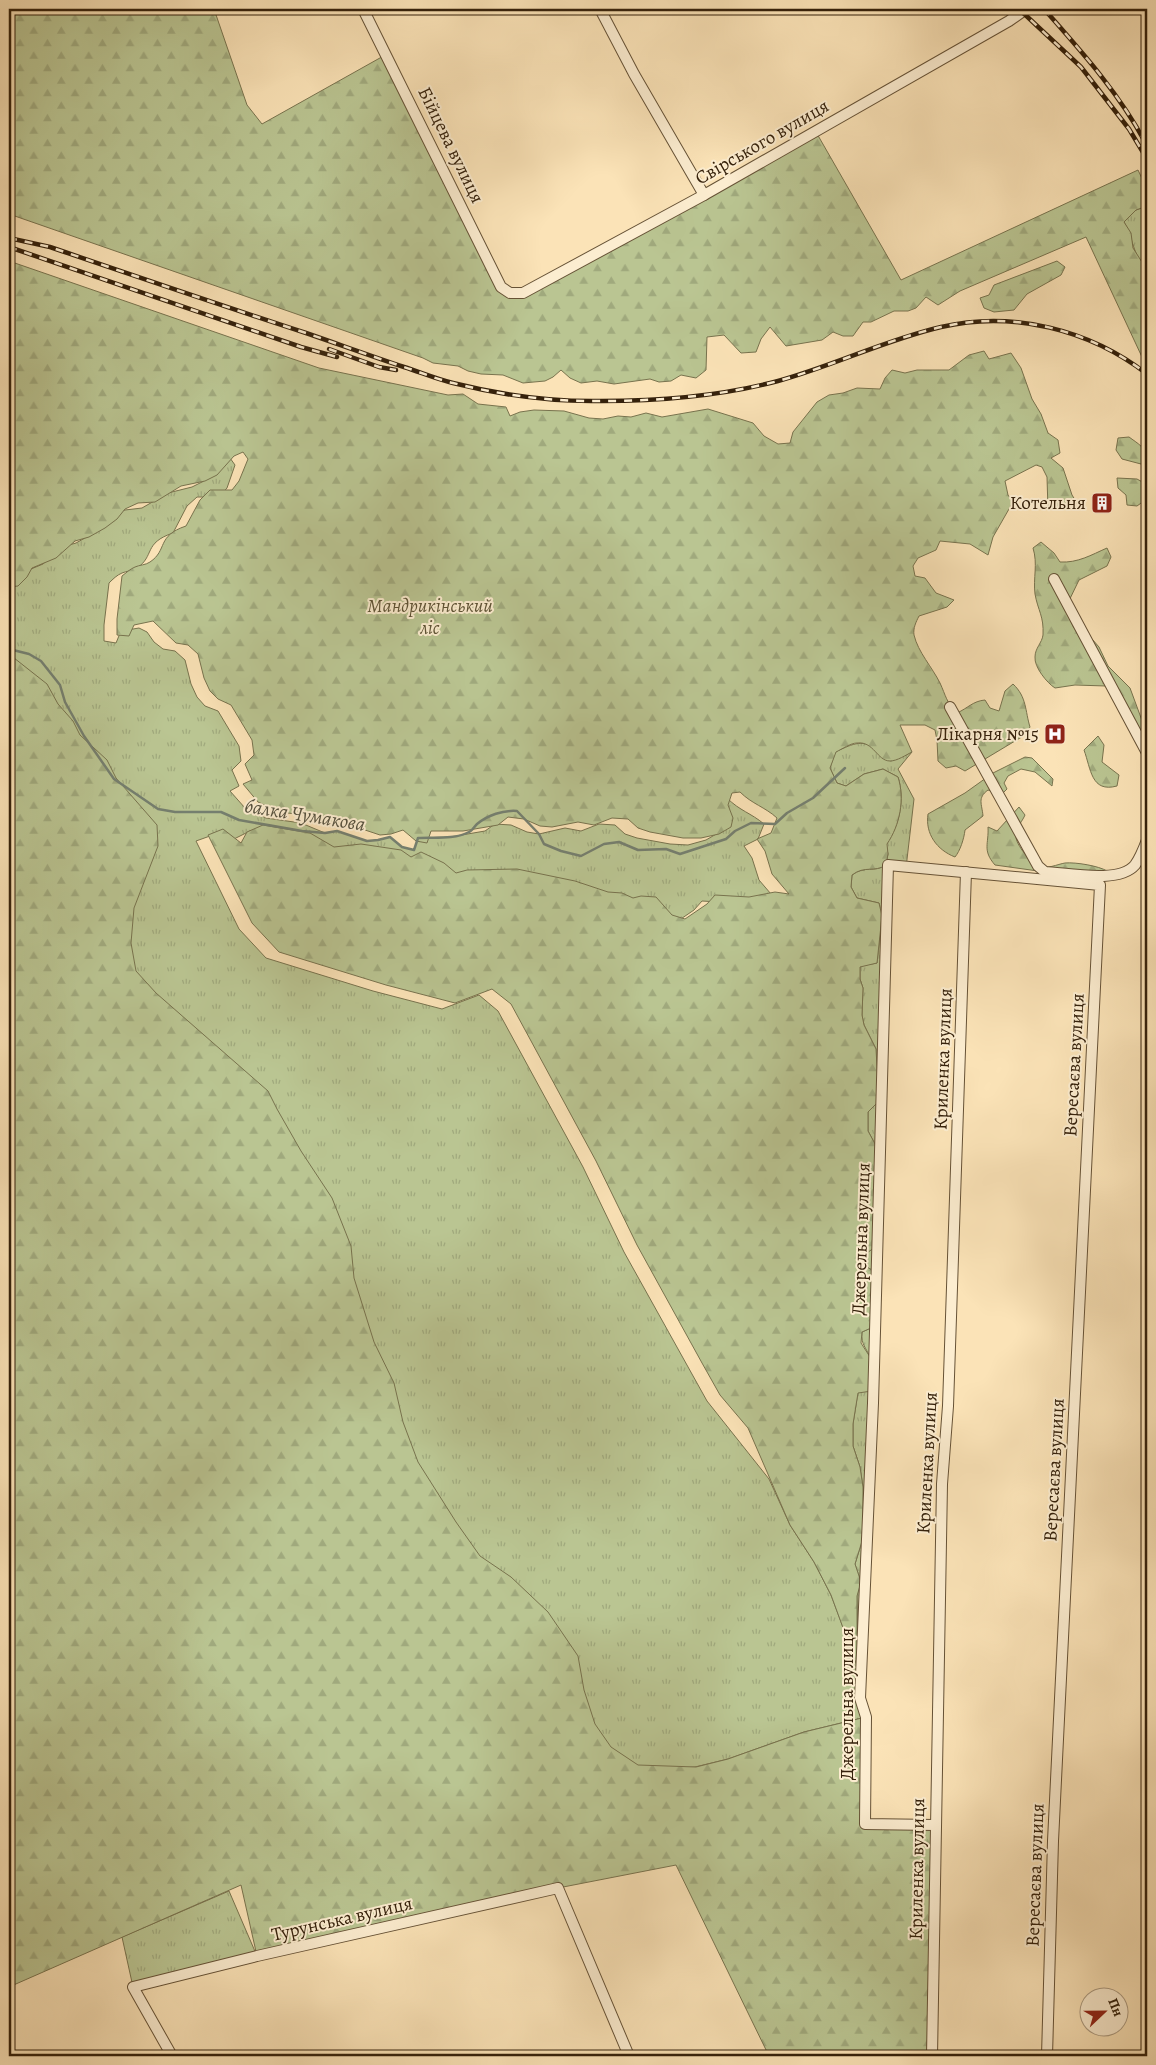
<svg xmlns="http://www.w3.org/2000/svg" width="1156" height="2065" viewBox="0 0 1156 2065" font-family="Alegreya,serif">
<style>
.grass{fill:url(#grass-tufts);stroke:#78734e}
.forest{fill:url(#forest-firs);stroke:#78734e}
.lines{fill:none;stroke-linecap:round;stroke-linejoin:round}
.stream{stroke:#757f6f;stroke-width:2.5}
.street-casing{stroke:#665236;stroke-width:12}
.street{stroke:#fcedd0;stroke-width:10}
.rail-casing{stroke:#35210b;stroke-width:4.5}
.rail{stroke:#fcedd0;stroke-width:2.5;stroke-dasharray:8;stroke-linecap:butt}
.labels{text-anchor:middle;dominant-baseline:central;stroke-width:4;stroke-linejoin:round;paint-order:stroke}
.street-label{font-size:19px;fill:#35210b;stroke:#fcedd0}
.poi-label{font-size:19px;fill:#35210b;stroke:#fcedd0;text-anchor:end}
.park-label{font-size:19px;font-style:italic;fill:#5d5234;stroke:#fcedd0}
.water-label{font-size:20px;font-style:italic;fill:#55503d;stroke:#fcedd0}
</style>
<defs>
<pattern id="grass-tufts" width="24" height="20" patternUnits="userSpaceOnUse" patternTransform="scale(1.25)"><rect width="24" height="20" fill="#bac592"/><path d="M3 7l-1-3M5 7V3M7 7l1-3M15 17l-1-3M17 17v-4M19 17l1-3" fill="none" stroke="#a0a97d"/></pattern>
<pattern id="forest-firs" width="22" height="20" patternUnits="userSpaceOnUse" patternTransform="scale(1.25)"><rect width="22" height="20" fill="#bac592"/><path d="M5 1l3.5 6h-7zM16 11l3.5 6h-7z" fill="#a0a97d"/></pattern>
</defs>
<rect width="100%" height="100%" fill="#fbe3b7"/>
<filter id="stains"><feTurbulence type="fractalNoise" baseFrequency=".004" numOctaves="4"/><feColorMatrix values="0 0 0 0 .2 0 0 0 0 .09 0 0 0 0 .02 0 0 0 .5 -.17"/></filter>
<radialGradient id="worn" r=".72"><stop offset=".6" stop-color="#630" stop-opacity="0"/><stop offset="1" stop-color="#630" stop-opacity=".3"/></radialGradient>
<!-- grass -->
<g class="grass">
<path d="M 1147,206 L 1147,270 C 1133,257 1133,237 1124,222 L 1136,210 Z"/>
<path d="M 230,458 L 235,465 L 227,488 L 219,497 L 197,497 L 187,506 L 173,533 C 143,543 155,556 137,568 C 133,571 126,571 122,573 C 117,575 113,579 109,583 L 104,625 L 104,641 L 116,643 L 121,631 L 139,628 L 147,632 L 154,642 L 163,649 L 175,651 L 185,660 L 191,684 L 197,697 L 205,706 L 218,711 L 239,746 L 241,761 L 232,770 L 239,786 L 230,791 L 245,808 L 266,818 L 301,823 L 325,833 L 337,831 L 367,841 L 378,840 L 390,837 L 402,847 L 414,850 L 418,838 L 450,837 L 485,831 L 495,824 L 511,825 L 527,832 L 539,834 L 565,828 L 581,831 L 599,824 L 615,825 L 625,834 L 637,838 L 670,844 L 688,845 L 706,840 L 718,833 L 720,824 L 715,811 L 719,799 L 727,798 C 740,811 751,813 764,824 L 758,839 L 744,846 L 752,858 L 759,880 L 777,901 L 762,898 L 736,903 L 702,901 L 694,910 L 672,925 L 659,921 L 642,903 L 628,902 L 620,904 L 609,899 L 595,899 L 562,888 L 504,875 L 454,876 L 443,879 L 431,869 L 409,859 L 398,863 C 395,861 391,858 388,856 C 373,851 337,850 322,853 L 297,840 L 250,831 L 234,839 L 228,850 L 210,836 L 196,841 L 239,929 L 266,958 L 373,991 L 442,1009 L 479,995 L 498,1011 L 583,1167 L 624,1252 L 707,1401 L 769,1479 L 790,1525 L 814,1562 L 831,1595 L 859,1670 L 857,1595 L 861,1582 L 855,1564 L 863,1538 L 863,1487 L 860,1467 L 853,1446 L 853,1424 L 858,1392 L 872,1391 C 872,1380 873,1368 870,1358 C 866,1346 861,1346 862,1332 L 871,1328 L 875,1272 L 867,1267 L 867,1253 L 874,1247 L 876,1187 L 880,1153 L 868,1131 L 868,1112 L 879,1101 L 876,1049 L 864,1025 L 862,1015 L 863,988 L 860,979 L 860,966 L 877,963 L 882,916 L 879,903 L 857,898 L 851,887 L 852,875 C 865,865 874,873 886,865 L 888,854 L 886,844 C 900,825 905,799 898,777 L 883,769 L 864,774 L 846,786 L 837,783 L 830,768 L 835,752 C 849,746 863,737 875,750 C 880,756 884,759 891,761 L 912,752 L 898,769 L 914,799 L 906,868 L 888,866 L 873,1403 L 860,1698 L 866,1717 L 804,1732 L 728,1759 L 695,1767 L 625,1771 L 598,1754 L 582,1730 L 571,1697 L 565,1662 L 535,1618 L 498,1584 L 467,1562 L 443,1529 L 405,1468 L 390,1428 L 381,1389 L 361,1348 L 341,1285 L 338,1253 L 319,1205 L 288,1157 L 264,1116 L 255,1097 L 143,1000 L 123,977 L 117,949 L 121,914 L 145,852 L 143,831 L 103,784 L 94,767 L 67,742 L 60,727 L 46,711 L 34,690 L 9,669 L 9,589 L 19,574 L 43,564 L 62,547 L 76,543 L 92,534 L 104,526 L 112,515 L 125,510 L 142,508 L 168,493 L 192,487 L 204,481 L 221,463 Z"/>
<path d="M 229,1891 L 257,1956 L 133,1987 L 122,1937 Z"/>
</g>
<!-- forest -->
<g class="forest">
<path d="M 9,9 L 214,9 L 247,105 L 262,124 L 387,54 L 501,287 L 523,293 L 816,132 L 901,280 L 1138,170 L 1147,189 L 1147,206 L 1136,210 L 1124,222 L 1131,233 L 1133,248 L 1147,270 L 1147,362 L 1142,357 L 1086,237 L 960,291 L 938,305 L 926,297 L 916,308 L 908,311 L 894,311 L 871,322 L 863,322 L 853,336 L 843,336 L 833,332 L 822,340 L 786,346 L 770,327 L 761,339 L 756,352 L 741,353 L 724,335 L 707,337 L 706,370 L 696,378 L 681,375 L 671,381 L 659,382 L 650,379 L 614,384 L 597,381 L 581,383 L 570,378 L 561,370 L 553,377 L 545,381 L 523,383 L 503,375 L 481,374 L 468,371 L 458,366 L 433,363 L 423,358 L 9,214 Z"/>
<path d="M 9,261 L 319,368 L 448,395 L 463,394 L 478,404 L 506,407 L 510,416 L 520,412 L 534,410 L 564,411 L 589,418 L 603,419 L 618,416 L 631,417 L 646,413 L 662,417 L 708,409 L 753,423 L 764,436 L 778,444 L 790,443 L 793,432 L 817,402 L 829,395 L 843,393 L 857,388 L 880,389 L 885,378 L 892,370 L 905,373 L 917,370 L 949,370 L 969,355 L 984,351 L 989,359 L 1011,353 L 1021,368 L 1032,399 L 1041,414 L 1048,433 L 1058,440 L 1060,453 L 1051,458 L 1063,468 L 1072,495 L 1077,503 L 1048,510 L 1047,477 L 1042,467 L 1036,465 L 1005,481 L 1008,495 L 1013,502 L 993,537 L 988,555 L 970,544 L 940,541 L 936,550 L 918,558 L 913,566 L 915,576 L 925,578 L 936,593 L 954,600 L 947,607 L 919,616 C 916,622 913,628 914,635 C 918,652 932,667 940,683 C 946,696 946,702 957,713 C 968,708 973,701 985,700 L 990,708 L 999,711 L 1005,691 L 1013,684 C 1027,697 1025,711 1030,727 L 1025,735 L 965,771 L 956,766 L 946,768 L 938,761 L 937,740 L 935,730 L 925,725 L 900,725 L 912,752 C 906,755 897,761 890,761 C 877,761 874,741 857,743 C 851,743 842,749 836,752 L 830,768 L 837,783 L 846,786 L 864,774 L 883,769 L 898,777 C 905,799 900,825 887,844 L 888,854 L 886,865 C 874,873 865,865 852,875 L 851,887 L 857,898 L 879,903 L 882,916 L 877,963 L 860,967 L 860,979 L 863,988 L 862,1015 L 864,1025 L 876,1049 L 879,1101 L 868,1112 L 868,1131 L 880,1153 L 875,1247 L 867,1253 L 867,1267 L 875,1272 L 871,1328 L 862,1332 L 861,1343 L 870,1357 L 872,1391 L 858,1393 L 853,1424 L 853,1446 L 860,1467 L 863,1487 L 863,1538 L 855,1564 L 861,1582 L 857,1596 L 857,1641 L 860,1674 L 831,1595 L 814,1562 L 790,1525 L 748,1428 L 720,1395 L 702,1363 L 637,1245 L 596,1161 L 511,1004 L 492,989 L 455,1003 L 386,985 L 279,952 L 252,923 L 208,835 L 223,829 L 241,843 L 247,832 L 263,825 L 310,833 L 334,847 L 361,844 L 401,850 L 411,857 L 421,852 L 444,863 L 456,873 L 467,870 L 517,869 L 575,881 L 608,892 L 622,893 L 633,898 L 641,896 L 656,897 L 672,915 L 685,919 L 707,904 L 715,895 L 749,897 L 775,892 L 789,894 L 772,874 L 765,851 L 757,839 L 771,833 L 777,818 C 765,807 752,804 740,792 L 732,793 L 728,805 L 733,818 L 731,827 L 719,834 L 701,838 L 683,838 L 650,832 L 638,828 L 628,819 L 612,818 L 594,825 L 578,822 L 552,827 L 540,826 L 524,819 L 508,817 L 498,825 L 463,831 L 431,831 L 427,843 L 416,841 L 403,830 L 391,834 L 380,835 L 350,825 L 338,826 L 314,816 L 279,812 L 258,802 L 243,784 L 252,780 L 245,764 L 254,755 L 252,740 L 231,705 L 218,699 L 210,691 L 204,678 L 198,654 L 188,645 L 176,643 L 153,621 L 134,625 L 129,636 L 117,635 L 117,619 L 122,576 C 126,573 130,569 135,567 C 139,565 146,565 150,562 C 168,550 156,536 186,526 L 200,500 L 210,490 L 232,490 L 239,481 L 248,459 L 243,452 L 234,456 L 217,475 L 205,481 L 181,486 L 155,502 L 138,503 L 125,509 L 117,519 L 105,528 L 89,537 L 75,541 L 56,558 L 32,568 L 27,577 L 18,586 L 9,587 Z"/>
<path d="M 1057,261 L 1065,267 L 1061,275 L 1027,294 L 1014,310 L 994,312 L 984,308 L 980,298 L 989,295 L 994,285 Z"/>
<path d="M 1129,437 C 1137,443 1147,448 1147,459 L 1141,464 L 1122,459 L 1116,450 L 1118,438 Z"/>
<path d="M 1117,478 L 1137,479 L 1146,484 C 1149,495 1146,500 1137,506 L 1127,505 L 1126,495 L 1118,488 Z"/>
<path d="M 1041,542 L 1054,553 L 1060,562 C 1078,563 1091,555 1107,548 L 1111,557 L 1107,566 L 1079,580 L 1065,609 L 1074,628 L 1092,639 L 1099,647 L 1108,666 L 1130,688 L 1147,734 L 1147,749 L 1106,686 L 1075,685 L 1055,688 C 1047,683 1034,667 1035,657 C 1035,648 1042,643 1043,635 C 1044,616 1038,611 1035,594 C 1033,578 1038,564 1033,548 Z"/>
<path d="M 9,654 L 47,684 L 58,704 L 73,721 L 80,735 L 107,760 L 116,778 L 157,825 L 158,846 L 134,908 L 131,943 L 136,971 L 156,993 L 268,1091 L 277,1109 L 301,1151 L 332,1198 L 351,1246 L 354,1278 L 374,1342 L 394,1383 L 403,1422 L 418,1462 L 456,1522 L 480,1556 L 511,1577 L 548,1612 L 578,1656 L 584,1690 L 595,1724 L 611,1747 L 638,1765 L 696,1767 L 728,1759 L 804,1732 L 866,1717 L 865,1824 L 935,1826 L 931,2056 L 769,2056 L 676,1865 L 558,1888 L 257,1956 L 241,1885 L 9,1987 Z"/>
<path d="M 1098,736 L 1104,745 L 1102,762 L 1119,775 L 1117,786 C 1091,793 1091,769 1084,750 Z"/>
<path d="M 1025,757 L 1032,758 L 1053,779 L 1052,786 L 1035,772 L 1021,769 L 1008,776 L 1004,783 L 1007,789 L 1001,795 L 988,790 C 977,798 982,804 983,816 L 965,830 C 964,839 960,851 955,857 C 937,850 925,834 928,814 L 965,793 L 993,773 Z"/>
<path d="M 1019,807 L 1025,815 C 1023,820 1017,827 1016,832 C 1013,843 1030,861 1038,866 C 1046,870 1058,864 1065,863 C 1076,862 1099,866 1107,871 L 1045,872 L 995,865 C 982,850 989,844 988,827 L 997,831 Z"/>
</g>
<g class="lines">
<!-- stream -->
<path class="stream" d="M 9,649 L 29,654 L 41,661 L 60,685 L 65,702 L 84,736 L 114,779 L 158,809 L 175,812 L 221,812 L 239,820 L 302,831 L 325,833 L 337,831 L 367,841 L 378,840 L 390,837 L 402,847 L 414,850 L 418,838 C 433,837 454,840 469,832 C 472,831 474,827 477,824 C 488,815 503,810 517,811 L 539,834 L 544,844 L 561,851 L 581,856 L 604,844 L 619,842 L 638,850 L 666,849 L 680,854 L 726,839 L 735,831 L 751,823 L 775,824 L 787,813 L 813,798 L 845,768"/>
<!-- street casing -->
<g class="street-casing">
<g id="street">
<path d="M 363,9 L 501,287 L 510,293 L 523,293 L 704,195 L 1009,21 L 1026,9"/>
<path d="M 600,9 L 634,74 L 704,195"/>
<path d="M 1054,579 L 1147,753"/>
<path d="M 950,707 L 1038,866 L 1045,872 C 1068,873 1119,884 1135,865 C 1140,858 1144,848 1147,840"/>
<path d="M 935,1825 L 865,1824 L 866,1717 L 860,1698 L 873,1403 L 888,865 L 1100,885 L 1053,1841 L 1047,2056"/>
<path d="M 172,2056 L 133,1987 L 257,1956 L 558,1888 L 629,2056"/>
<path d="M 932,2056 L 942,1484 L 948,1406 L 966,872"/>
</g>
</g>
<!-- street -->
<use href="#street" class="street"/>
<!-- rail casing -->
<g class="rail-casing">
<g id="rail">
<path d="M 1019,9 L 1081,67 L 1129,129 L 1147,159"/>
<path d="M 1044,9 C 1081,51 1119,93 1145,142"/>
<path d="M 9,238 L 50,247 C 135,276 220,305 306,333 C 338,344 371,356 404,367 C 420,372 436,379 453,383 C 501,395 551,402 601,401 C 660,401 721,396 778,381 C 833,366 885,340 941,327 C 1013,310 1090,330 1147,374"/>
<path d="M 9,247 L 301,347 L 337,357"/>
<path d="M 329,349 L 379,367 L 396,370"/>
</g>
</g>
<!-- rail -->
<use href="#rail" class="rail"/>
</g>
<!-- icons -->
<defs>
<g id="building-square" transform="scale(1.125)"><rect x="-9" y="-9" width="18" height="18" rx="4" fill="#8f2418" stroke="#fcedd0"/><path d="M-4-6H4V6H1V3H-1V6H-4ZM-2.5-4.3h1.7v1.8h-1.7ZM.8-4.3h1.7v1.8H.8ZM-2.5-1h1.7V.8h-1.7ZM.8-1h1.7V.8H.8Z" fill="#fff"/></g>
<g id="hospital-square" transform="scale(1.125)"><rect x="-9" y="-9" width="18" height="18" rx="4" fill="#8f2418" stroke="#fcedd0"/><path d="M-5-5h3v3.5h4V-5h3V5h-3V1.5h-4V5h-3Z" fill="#fff"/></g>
</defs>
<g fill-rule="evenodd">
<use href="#building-square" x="1102" y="503"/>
<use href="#hospital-square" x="1055" y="734"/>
</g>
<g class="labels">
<!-- street labels -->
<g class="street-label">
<text transform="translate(762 142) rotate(-30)">Свірського вулиця</text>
<text transform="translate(451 145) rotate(64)">Бійцева вулиця</text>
<text transform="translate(943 1059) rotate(-88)">Криленка вулиця</text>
<text transform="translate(1074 1065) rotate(-87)">Вересаєва вулиця</text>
<text transform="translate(861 1239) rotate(-88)">Джерельна вулиця</text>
<text transform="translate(927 1463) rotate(-87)">Криленка вулиця</text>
<text transform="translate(1054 1470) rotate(-87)">Вересаєва вулиця</text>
<text transform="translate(847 1704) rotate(-90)">Джерельна вулиця</text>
<text transform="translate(917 1869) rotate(-89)">Криленка вулиця</text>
<text transform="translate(1035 1875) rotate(-88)">Вересаєва вулиця</text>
<text transform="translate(342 1919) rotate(-13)">Турунська вулиця</text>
</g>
<!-- poi labels -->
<g class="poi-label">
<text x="1086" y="503">Котельня</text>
<text x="1039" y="734">Лікарня №15</text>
</g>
<!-- park labels -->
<g class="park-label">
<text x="430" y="606">Мандрикінський<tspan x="430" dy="22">ліс</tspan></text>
</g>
<!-- water labels -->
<g class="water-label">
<text transform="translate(305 815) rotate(9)">балка Чумакова</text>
</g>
</g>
<!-- margin -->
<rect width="1156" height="2065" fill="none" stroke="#fbe3b7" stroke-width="30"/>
<rect x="10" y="10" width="1136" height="2045" fill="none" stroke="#35210b" stroke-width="2.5"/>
<rect x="15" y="15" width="1126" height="2035" fill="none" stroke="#35210b"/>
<!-- north arrow -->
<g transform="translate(1104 2012) rotate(68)"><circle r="24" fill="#fcedd0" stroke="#ac9b81"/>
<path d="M0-4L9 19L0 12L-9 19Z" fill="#8f2418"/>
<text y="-8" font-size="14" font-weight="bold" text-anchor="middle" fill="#35210b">Пн</text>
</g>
<rect width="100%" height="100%" filter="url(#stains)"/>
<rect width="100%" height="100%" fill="url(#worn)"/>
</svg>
